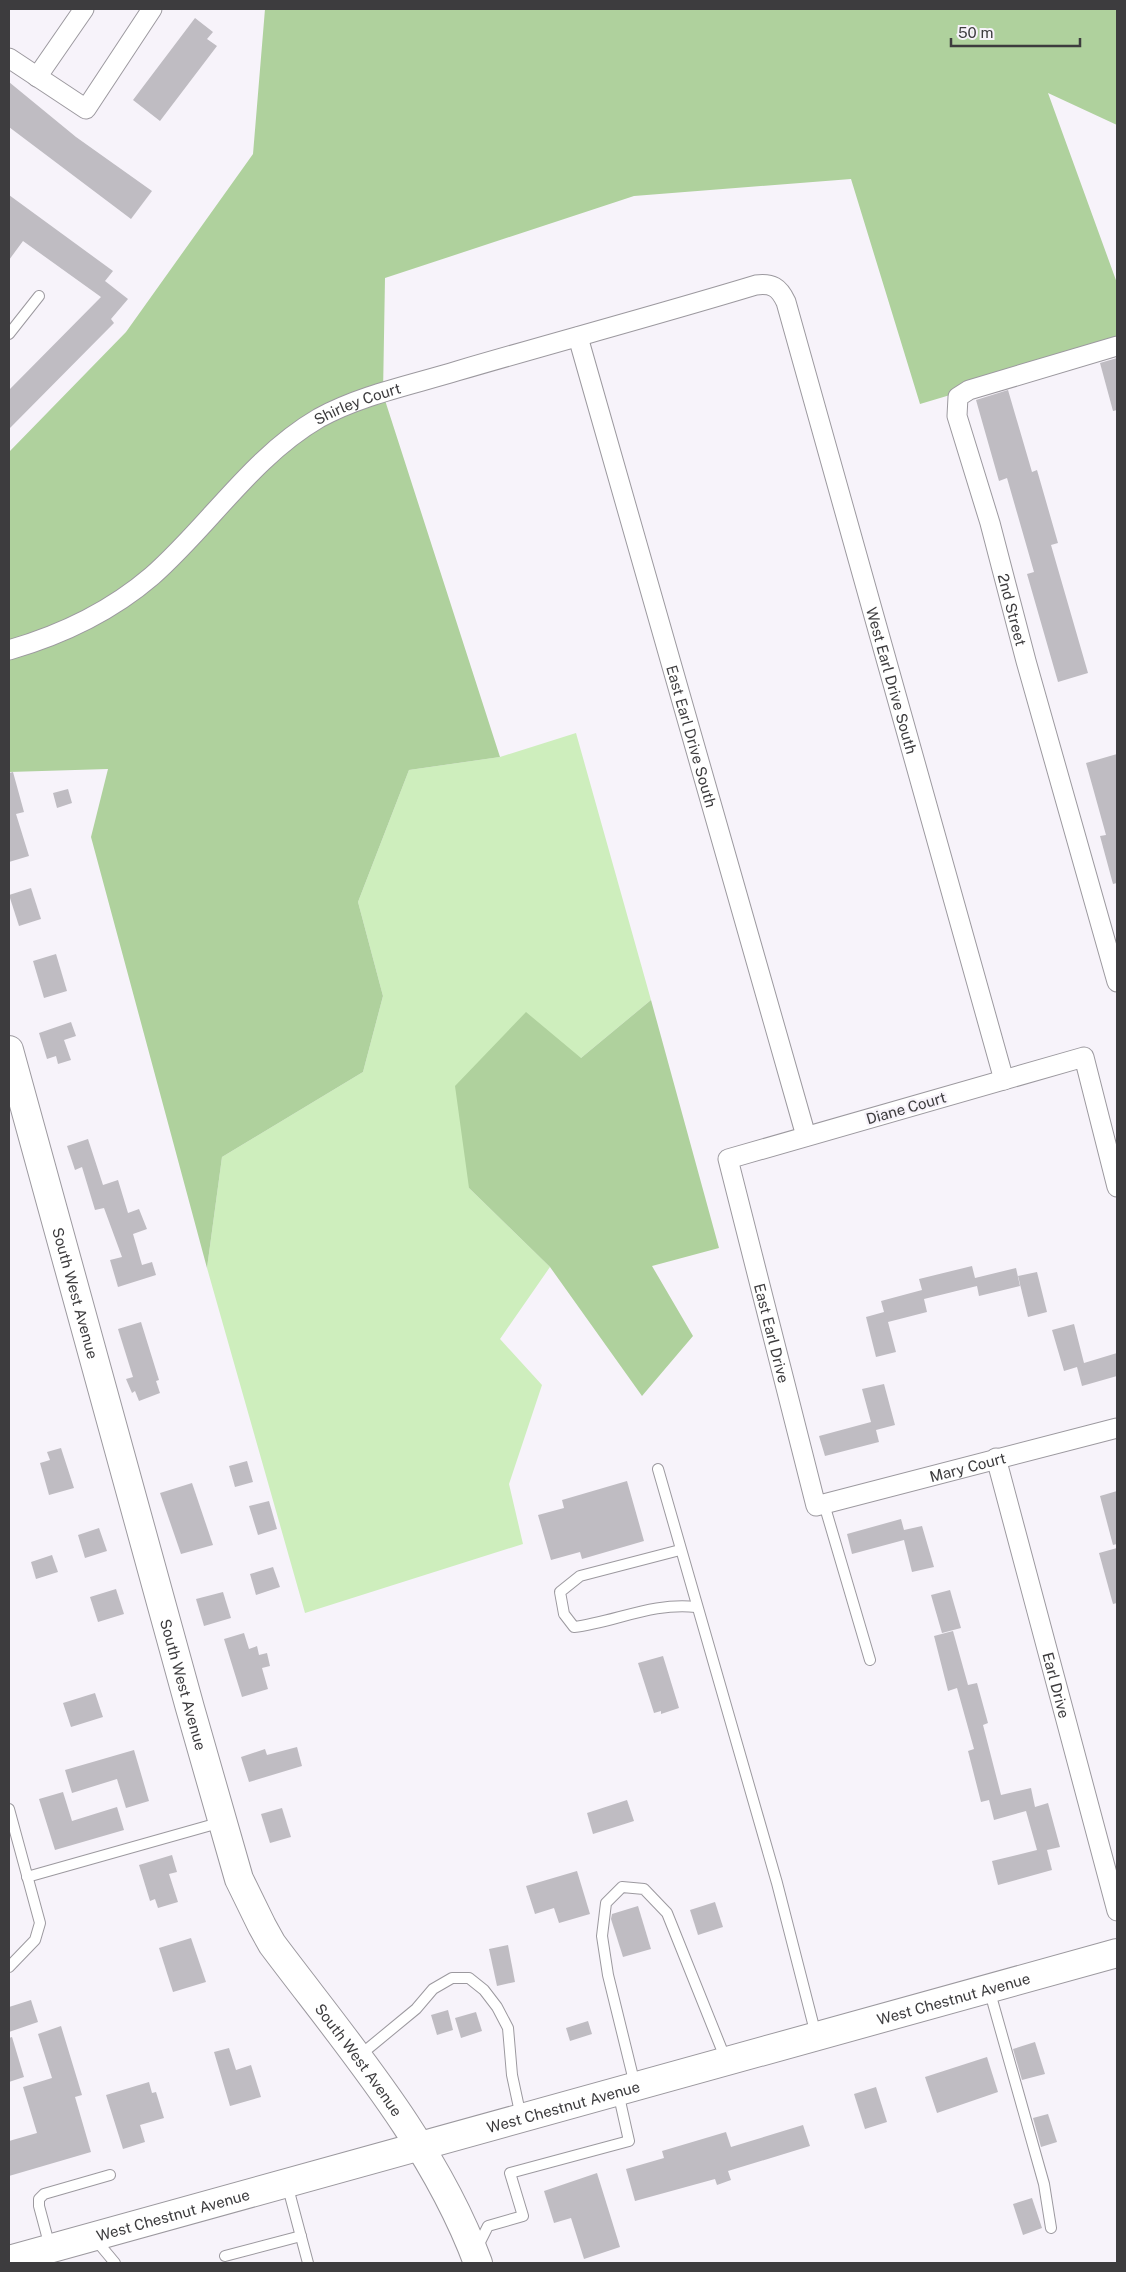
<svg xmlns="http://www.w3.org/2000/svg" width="1126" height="2272" viewBox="0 0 1126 2272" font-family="'Public Sans',sans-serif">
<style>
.green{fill:#ceeebd}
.forest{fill:#afd19d}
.building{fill:#bfbcc2}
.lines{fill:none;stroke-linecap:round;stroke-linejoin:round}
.lane-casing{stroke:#9c999f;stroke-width:12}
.street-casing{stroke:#9c999f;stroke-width:21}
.secondary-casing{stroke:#9c999f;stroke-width:30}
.lane{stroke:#fff;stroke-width:10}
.street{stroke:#fff;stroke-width:19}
.secondary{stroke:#fff;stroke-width:28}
.labels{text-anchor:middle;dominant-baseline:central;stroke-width:4.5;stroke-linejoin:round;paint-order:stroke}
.street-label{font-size:15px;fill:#3d3c3e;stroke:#f7f3fa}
</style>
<rect width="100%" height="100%" fill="#f7f3fa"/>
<!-- green -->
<path class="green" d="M 576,733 L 651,1000 L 581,1058 L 469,1188 L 550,1267 L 500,1339 L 542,1385 L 509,1484 L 523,1544 L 305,1613 L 207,1268 L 222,1157 L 363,1072 L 383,996 L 358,902 L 409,770 L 500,757 Z"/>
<!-- forest -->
<g class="forest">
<path d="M 265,9 L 1117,9 L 1117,125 L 1048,93 L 1117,283 L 1117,345 L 920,404 L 851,179 L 634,196 L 385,278 L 383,394 L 500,757 L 409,770 L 358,902 L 383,996 L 363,1072 L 222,1157 L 207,1268 L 91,837 L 108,769 L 9,772 L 9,452 L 126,332 L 253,154 Z"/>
<path d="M 651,1000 L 719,1248 L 652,1266 L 693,1336 L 642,1396 L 550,1267 L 469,1188 L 455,1086 L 526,1012 L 581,1058 Z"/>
</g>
<!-- building -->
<g class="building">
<path d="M 195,18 L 213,32 L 207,39 L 217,46 L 160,121 L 133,100 Z"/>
<path d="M 9,82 L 76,137 L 152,191 L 131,219 L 9,127 Z"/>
<path d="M 9,195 L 113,271 L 105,281 L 128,299 L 111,319 L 114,323 L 9,429 L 9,390 L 101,297 L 23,241 L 9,260 Z"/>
<path d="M 1117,358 L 1117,410 L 1113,411 L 1100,363 Z"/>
<path d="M 1008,390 L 1032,472 L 1037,470 L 1058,543 L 1051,545 L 1088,673 L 1058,682 L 1027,574 L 1034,572 L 1007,478 L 999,481 L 976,400 Z"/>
<path d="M 1117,754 L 1117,883 L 1113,884 L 1100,836 L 1106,835 L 1086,763 Z"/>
<path d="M 13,772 L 24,812 L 16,814 L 29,856 L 9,862 L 9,773 Z"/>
<path d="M 68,789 L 72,803 L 57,808 L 53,793 Z"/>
<path d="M 31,888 L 41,919 L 19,926 L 9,895 Z"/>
<path d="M 56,954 L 67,991 L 44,998 L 33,961 Z"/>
<path d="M 71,1022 L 76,1036 L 64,1040 L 71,1060 L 58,1064 L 56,1056 L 47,1059 L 39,1033 Z"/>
<path d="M 88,1139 L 103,1185 L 118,1180 L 128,1213 L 139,1209 L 147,1229 L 133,1234 L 142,1265 L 152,1262 L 156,1275 L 118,1287 L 110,1260 L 122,1257 L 104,1208 L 95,1210 L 82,1167 L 75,1170 L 67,1146 Z"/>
<path d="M 972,1266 L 975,1278 L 1016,1268 L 1020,1286 L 979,1296 L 977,1286 L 924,1299 L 927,1312 L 888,1322 L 896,1352 L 876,1357 L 866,1317 L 884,1312 L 881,1301 L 922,1290 L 919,1279 Z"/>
<path d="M 1037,1272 L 1047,1312 L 1028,1317 L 1018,1276 Z"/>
<path d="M 141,1322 L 159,1380 L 156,1381 L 160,1393 L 139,1401 L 135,1391 L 132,1393 L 126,1379 L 133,1377 L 118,1329 Z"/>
<path d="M 1074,1324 L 1084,1363 L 1117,1353 L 1117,1376 L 1082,1386 L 1077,1367 L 1064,1371 L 1052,1330 Z"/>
<path d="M 884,1384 L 895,1425 L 876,1430 L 879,1442 L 825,1456 L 819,1436 L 871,1422 L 862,1389 Z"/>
<path d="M 61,1448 L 74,1488 L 49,1495 L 40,1463 L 50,1460 L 47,1452 Z"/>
<path d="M 247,1461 L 253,1482 L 235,1487 L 229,1466 Z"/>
<path d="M 627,1481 L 644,1541 L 582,1559 L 580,1552 L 551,1560 L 538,1515 L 564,1508 L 562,1500 Z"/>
<path d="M 192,1483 L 213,1545 L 181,1554 L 160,1493 Z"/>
<path d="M 1117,1491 L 1117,1544 L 1113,1545 L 1100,1496 Z"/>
<path d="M 269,1501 L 277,1529 L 258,1535 L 249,1506 Z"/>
<path d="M 901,1519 L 904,1530 L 922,1526 L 934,1567 L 912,1572 L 904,1540 L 852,1554 L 847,1534 Z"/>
<path d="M 99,1528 L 107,1551 L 85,1558 L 78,1535 Z"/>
<path d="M 1117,1548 L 1117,1603 L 1113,1604 L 1099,1553 Z"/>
<path d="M 52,1555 L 58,1572 L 36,1579 L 31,1562 Z"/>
<path d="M 273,1567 L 280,1587 L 256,1595 L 250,1574 Z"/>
<path d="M 116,1589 L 124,1614 L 98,1622 L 90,1597 Z"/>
<path d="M 950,1590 L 961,1628 L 942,1633 L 931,1595 Z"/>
<path d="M 223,1592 L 231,1618 L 204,1626 L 196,1599 Z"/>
<path d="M 953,1631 L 968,1685 L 977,1683 L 988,1723 L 983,1725 L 1001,1795 L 1031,1788 L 1035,1807 L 1048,1803 L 1060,1847 L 1047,1850 L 1052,1870 L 998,1885 L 992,1861 L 1037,1850 L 1026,1811 L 994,1820 L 989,1800 L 981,1802 L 968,1751 L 974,1749 L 957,1688 L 948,1691 L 934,1636 Z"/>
<path d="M 244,1633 L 249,1649 L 257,1646 L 259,1655 L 267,1653 L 270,1666 L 262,1668 L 268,1689 L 242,1697 L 224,1639 Z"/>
<path d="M 663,1656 L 679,1708 L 661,1714 L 661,1711 L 654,1713 L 638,1663 Z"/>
<path d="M 95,1693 L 103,1717 L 71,1727 L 63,1703 Z"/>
<path d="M 297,1747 L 302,1766 L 249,1782 L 241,1757 L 265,1749 L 267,1755 Z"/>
<path d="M 134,1750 L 149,1801 L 126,1808 L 117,1779 L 72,1793 L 65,1770 Z"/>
<path d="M 63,1792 L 72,1821 L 117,1807 L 124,1830 L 55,1850 L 39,1799 Z"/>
<path d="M 627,1800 L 634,1821 L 593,1834 L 587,1813 Z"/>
<path d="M 282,1808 L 291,1837 L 270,1843 L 261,1814 Z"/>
<path d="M 172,1855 L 177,1872 L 169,1874 L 178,1902 L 158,1908 L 155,1899 L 150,1901 L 139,1865 Z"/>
<path d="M 577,1871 L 590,1914 L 559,1923 L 554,1908 L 535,1914 L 526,1886 Z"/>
<path d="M 715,1902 L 723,1927 L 698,1935 L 690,1910 Z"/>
<path d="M 638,1906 L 651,1949 L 623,1957 L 611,1919 L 612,1914 Z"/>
<path d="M 191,1938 L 206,1982 L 173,1992 L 159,1948 Z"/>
<path d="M 508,1945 L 515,1982 L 497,1986 L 489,1949 Z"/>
<path d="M 31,2000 L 38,2022 L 9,2032 L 9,2007 Z"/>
<path d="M 448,2010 L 453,2030 L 437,2035 L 431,2015 Z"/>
<path d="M 476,2012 L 482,2031 L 461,2038 L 455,2018 Z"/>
<path d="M 588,2021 L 592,2034 L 570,2041 L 566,2028 Z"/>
<path d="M 61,2026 L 82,2095 L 75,2097 L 91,2152 L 9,2176 L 9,2141 L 37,2133 L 23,2087 L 52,2078 L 38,2034 Z"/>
<path d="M 12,2037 L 24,2077 L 9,2082 L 9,2038 Z"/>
<path d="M 1035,2042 L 1045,2074 L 1022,2080 L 1013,2049 Z"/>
<path d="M 229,2048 L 236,2070 L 251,2065 L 261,2097 L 230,2106 L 214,2052 Z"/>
<path d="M 987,2057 L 998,2092 L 937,2113 L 925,2077 Z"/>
<path d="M 149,2082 L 152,2093 L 156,2092 L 164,2118 L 140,2125 L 145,2142 L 123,2149 L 106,2095 Z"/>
<path d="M 876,2087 L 887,2122 L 865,2129 L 854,2094 Z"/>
<path d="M 1048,2114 L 1057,2142 L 1041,2147 L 1033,2118 Z"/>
<path d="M 803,2125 L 810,2146 L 728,2171 L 731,2180 L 717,2185 L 715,2179 L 635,2201 L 626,2169 L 664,2158 L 662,2151 L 726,2132 L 731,2147 Z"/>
<path d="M 597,2173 L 620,2247 L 584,2259 L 571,2218 L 554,2223 L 544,2191 Z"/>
<path d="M 1032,2198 L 1042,2228 L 1023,2235 L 1013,2204 Z"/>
</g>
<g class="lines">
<!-- lane casing -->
<g class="lane-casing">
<g id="lane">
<path d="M 9,334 L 39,296"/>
<path d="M 658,1469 L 777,1883 L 816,2035"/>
<path d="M 824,1504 L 870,1660"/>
<path d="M 680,1550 L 580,1576 L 560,1592 L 564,1614 L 574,1627 C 615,1622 653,1602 696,1607"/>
<path d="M 9,1809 L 40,1923 L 35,1940 L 9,1967"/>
<path d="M 27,1877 L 222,1822"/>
<path d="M 989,1989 L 1044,2184 L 1051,2228"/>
<path d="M 359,2056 L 416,2009 L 433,1989 L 452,1978 L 469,1978 L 484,1990 L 497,2007 L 508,2028 L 512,2075 L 521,2117"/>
<path d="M 635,2085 L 608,1975 L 602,1936 L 606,1903 L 622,1887 L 644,1889 L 667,1913 L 726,2060"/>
<path d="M 287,2184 L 308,2263"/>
<path d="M 95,2239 L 115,2263"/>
<path d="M 50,2247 L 39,2206 L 39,2199 L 44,2194 L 110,2175"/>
<path d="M 476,2250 L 488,2226 L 523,2216 L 510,2173 L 629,2141 L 618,2092"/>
<path d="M 225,2256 L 301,2236"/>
</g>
</g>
<!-- street casing -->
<g class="street-casing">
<g id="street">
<path d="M 9,58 L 86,109 L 152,9"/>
<path d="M 37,77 L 84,9"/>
<path id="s1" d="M 578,337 L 806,1136"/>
<path id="s2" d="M 1117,346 L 969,390 L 958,397 L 957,416 L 990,523 L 1026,661 L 1117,982"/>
<path id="s3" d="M 9,650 C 61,635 110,612 152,576 C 209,526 252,457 319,418 C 361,395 411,385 457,371 C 556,342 657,315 756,285 C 772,283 779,287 786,302 L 1004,1080"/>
<path id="s4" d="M 1117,1187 L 1084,1057 L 728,1159 L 816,1506 L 1117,1428"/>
<path id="s5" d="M 996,1458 L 1117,1911"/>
</g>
</g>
<!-- secondary casing -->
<g class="secondary-casing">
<g id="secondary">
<path id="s6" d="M 9,1050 L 190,1708 L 239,1879 L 262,1926 L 272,1944 C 347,2044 434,2144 478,2263"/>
<path id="s7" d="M 9,2260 L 1117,1953"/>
</g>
</g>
<!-- lane -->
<use href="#lane" class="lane"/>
<!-- street -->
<use href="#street" class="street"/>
<!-- secondary -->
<use href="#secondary" class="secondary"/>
</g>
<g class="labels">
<!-- street labels -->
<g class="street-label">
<text stroke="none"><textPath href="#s3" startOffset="434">Shirley Court</textPath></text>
<text stroke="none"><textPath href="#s2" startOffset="388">2nd Street</textPath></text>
<text stroke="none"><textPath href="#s3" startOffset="1281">West Earl Drive South</textPath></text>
<text stroke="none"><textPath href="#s1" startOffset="415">East Earl Drive South</textPath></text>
<text transform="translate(906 1108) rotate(-16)">Diane Court</text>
<text stroke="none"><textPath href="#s6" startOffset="252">South West Avenue</textPath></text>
<text stroke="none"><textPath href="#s4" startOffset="684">East Earl Drive</textPath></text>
<text stroke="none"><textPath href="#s4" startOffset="1019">Mary Court</textPath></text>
<text stroke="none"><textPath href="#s6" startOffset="658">South West Avenue</textPath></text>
<text stroke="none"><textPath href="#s5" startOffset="235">Earl Drive</textPath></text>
<text stroke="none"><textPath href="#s7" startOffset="980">West Chestnut Avenue</textPath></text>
<text stroke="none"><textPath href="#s6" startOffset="1078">South West Avenue</textPath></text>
<text stroke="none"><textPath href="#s7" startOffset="575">West Chestnut Avenue</textPath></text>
<text stroke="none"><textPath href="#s7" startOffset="170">West Chestnut Avenue</textPath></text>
</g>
</g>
<!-- border -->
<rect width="1126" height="2272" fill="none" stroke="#3d3c3e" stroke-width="20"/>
<!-- scale -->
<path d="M951 38v8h129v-8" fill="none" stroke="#3d3c3e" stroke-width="2.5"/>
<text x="958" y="38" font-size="15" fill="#3d3c3e" stroke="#f7f3fa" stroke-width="4" paint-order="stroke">50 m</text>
</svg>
